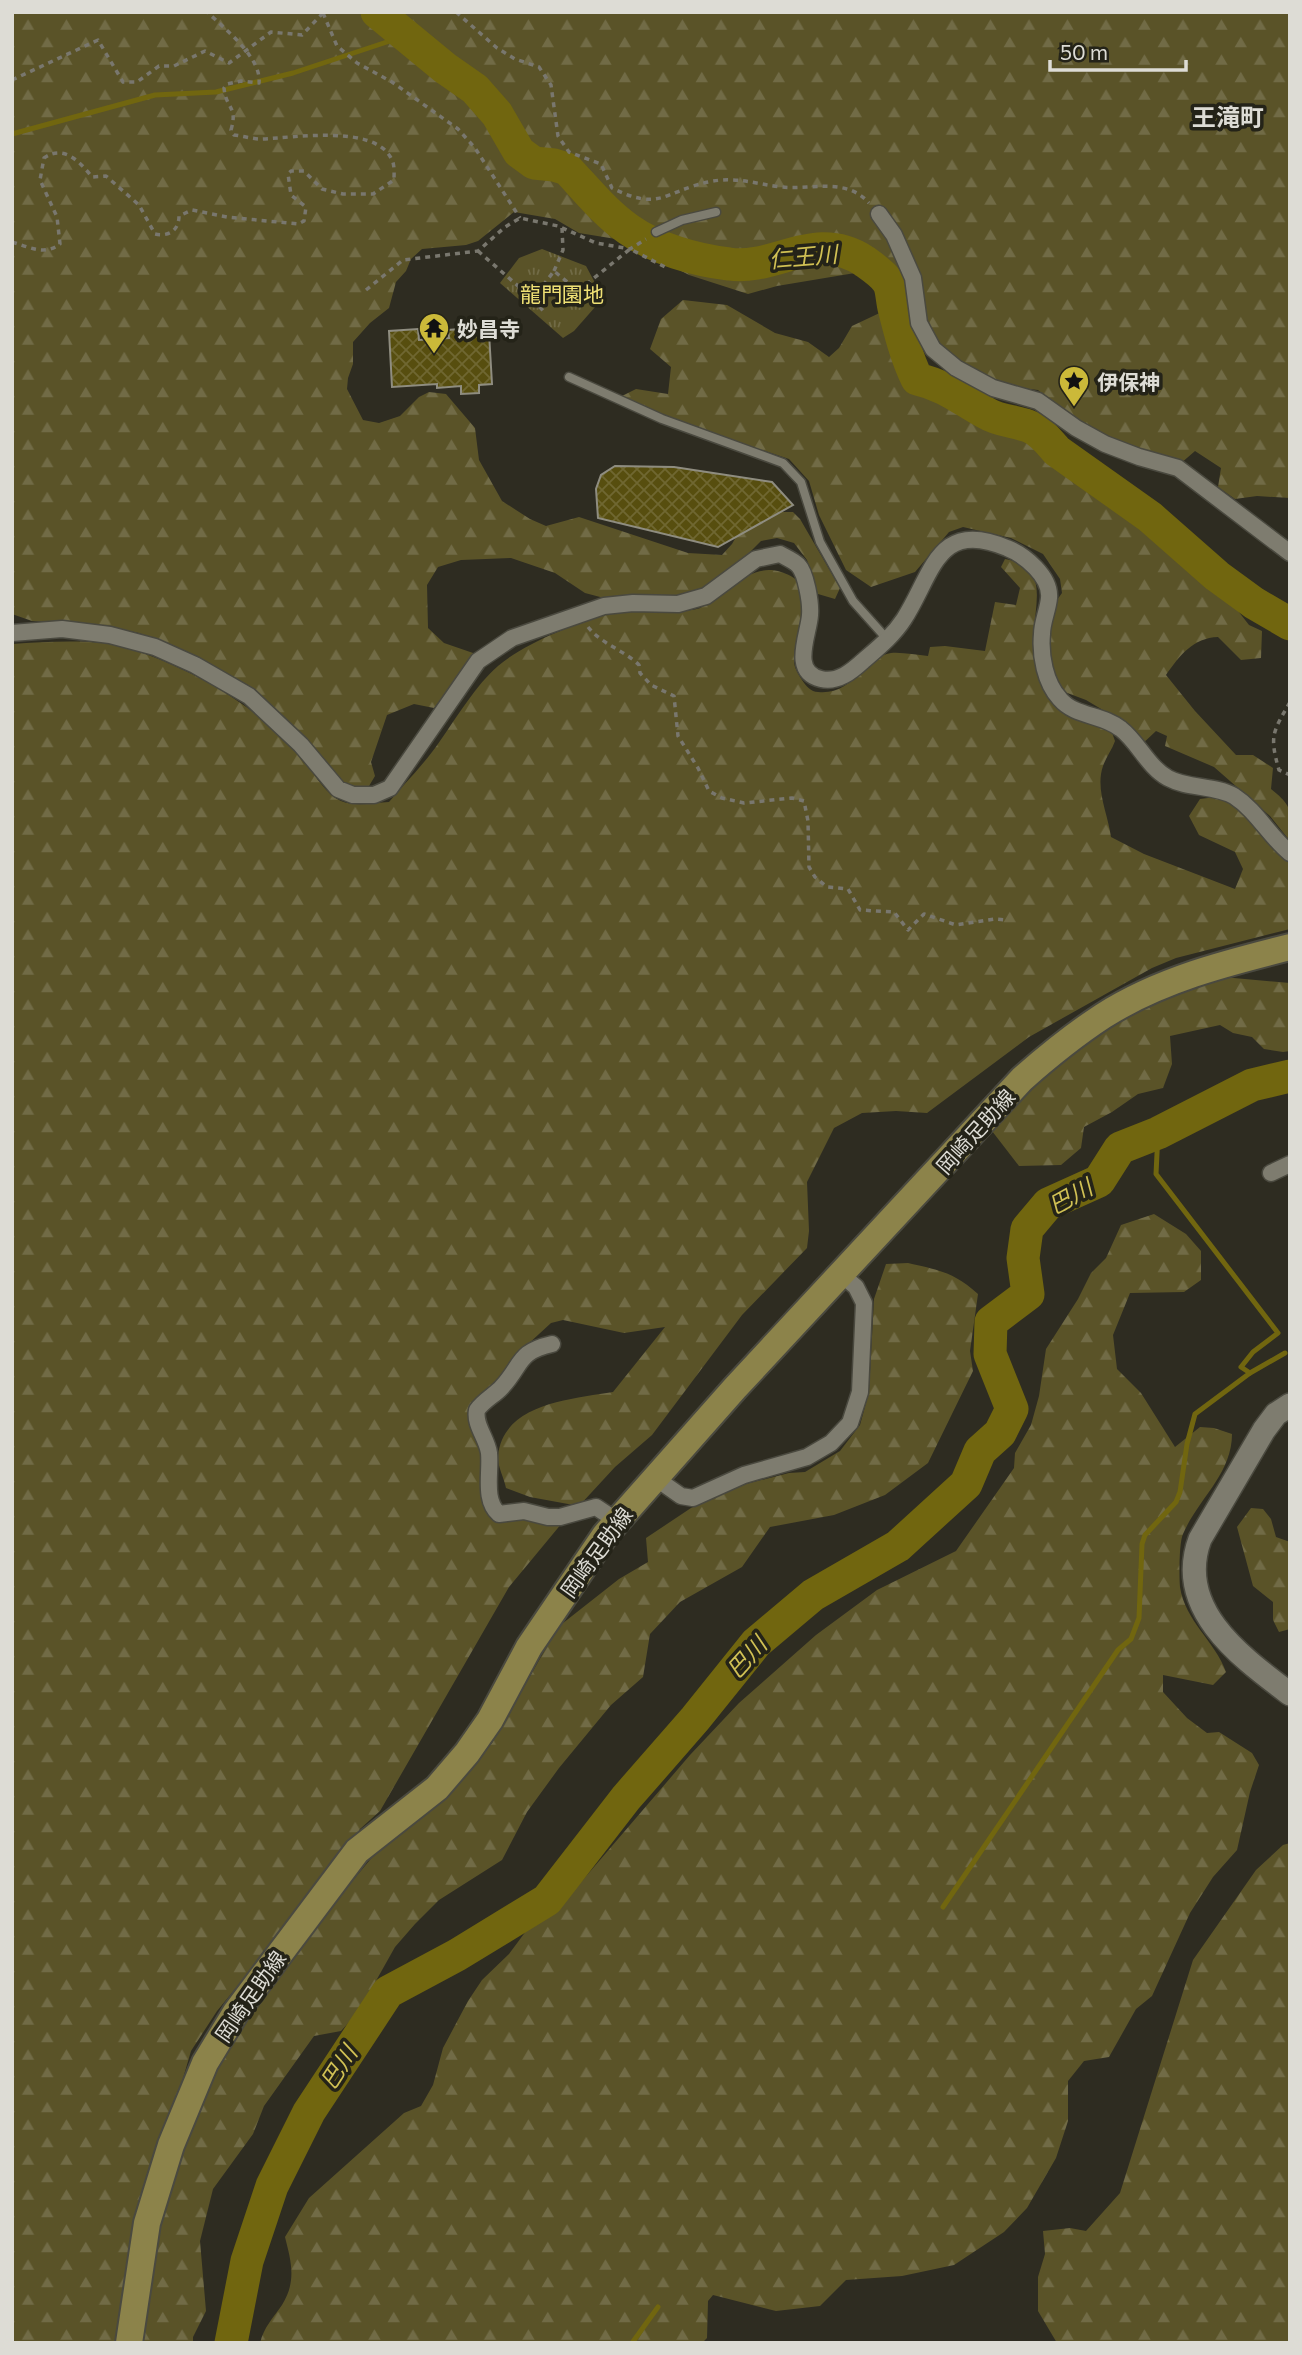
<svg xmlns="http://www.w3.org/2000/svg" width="1302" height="2355" viewBox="0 0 1302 2355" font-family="Commissioner,'Noto Sans JP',sans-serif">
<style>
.forest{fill:url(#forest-firs)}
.park{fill:url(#park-tufts)}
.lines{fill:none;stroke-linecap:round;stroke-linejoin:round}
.stream{stroke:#71660f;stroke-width:5}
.river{stroke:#71660f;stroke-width:33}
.building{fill:url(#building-cross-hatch);stroke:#8f8d80;stroke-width:2}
.lane-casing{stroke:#4a493f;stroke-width:11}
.street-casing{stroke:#4a493f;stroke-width:19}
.secondary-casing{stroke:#4a493f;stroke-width:26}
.primary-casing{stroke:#4a493f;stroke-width:30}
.path{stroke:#79776e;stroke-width:3.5;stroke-dasharray:5 5;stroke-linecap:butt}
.lane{stroke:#7e7c6f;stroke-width:8}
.street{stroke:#7e7c6f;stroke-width:16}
.secondary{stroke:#7e7c6f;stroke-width:23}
.primary{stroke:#8c834a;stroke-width:26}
.labels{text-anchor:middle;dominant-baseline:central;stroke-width:7;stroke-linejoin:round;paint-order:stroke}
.park-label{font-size:21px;fill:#efe074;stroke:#242318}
.poi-label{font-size:21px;font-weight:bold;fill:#dddcd5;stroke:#242318;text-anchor:start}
.street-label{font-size:21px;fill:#dddcd5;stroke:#242318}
.water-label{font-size:23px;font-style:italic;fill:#d1c154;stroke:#242318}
.quarter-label{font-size:24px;font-weight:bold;fill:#dddcd5;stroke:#242318}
</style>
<defs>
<pattern id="forest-firs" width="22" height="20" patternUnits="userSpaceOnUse" patternTransform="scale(1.75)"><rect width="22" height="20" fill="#5a5328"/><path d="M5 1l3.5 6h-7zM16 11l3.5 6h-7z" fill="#716b46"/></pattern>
<pattern id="park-tufts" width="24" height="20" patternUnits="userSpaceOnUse" patternTransform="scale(1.75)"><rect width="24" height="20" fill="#5a5328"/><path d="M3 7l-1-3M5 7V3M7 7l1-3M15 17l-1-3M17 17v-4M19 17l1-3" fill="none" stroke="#716b46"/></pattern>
<pattern id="building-cross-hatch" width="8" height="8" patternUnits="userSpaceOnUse" patternTransform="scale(1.75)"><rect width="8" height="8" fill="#574e0f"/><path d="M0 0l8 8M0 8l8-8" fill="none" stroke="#6f6731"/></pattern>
</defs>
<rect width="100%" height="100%" fill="#2e2c21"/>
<!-- forest -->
<g class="forest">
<path d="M 12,12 L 1290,12 L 1290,498 L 1257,496 L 1235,499 L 1218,487 L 1221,468 L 1195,451 L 1180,464 L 1110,440 L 1072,419 L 1038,390 L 999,385 L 956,363 L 935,343 L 924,320 L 916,274 L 861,272 L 777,286 L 748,294 L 689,275 L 622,240 L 579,233 L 555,219 L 514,212 L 478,241 L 466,245 L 422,249 L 411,259 L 406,271 L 396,282 L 389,308 L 370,323 L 353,342 L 353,364 L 348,378 L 347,389 L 363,420 L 379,423 L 400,416 L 419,397 L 429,392 L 446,394 L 475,428 L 479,460 L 502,501 L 530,519 L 546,526 L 579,517 L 688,553 L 722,555 L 732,544 L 740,530 L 774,512 L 793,512 L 800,519 L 840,588 L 835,599 L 818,594 L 807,560 L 794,543 L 777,538 L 761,541 L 729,573 L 707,588 L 677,597 L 630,595 L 604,598 L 585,593 L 555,573 L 511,558 L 461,560 L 438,567 L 427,585 L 428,628 L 444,643 L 476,654 L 434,708 L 414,704 L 387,715 L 371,762 L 375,776 L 369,786 L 355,787 L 343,782 L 306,741 L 248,685 L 186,651 L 139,633 L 100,625 L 32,621 L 12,614 Z"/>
<path d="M 683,300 L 727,305 L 775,333 L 808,342 L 829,357 L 839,348 L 852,326 L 886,310 L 896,348 L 910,375 L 916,382 L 933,387 L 967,410 L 1029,434 L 1042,442 L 1057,464 L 1084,479 L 1116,506 L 1142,519 L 1181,559 L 1204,574 L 1224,593 L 1249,625 L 1262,631 L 1261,658 L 1241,660 L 1218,637 C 1193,638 1180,655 1166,675 L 1195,711 L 1236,755 L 1253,755 L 1273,768 L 1271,789 C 1295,808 1290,812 1290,841 L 1270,816 L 1214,767 L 1165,746 L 1167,736 L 1156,731 L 1139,747 L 1113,716 L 1086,700 L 1062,691 L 1047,656 L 1052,607 L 1062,593 L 1060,579 L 1043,554 L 1011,538 L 963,527 L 949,532 L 915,572 L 871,587 L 846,570 L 819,515 L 809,481 L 789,459 L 698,429 L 618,398 L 636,389 L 668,394 L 671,367 L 650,349 L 661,319 Z"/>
<path d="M 1005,559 C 1049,567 1035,600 1034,633 C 1034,648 1042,690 1051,701 C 1066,719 1089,722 1110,727 L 1115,741 C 1112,750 1106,757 1103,766 C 1095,789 1108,814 1111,837 L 1144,854 L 1235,889 L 1243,869 L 1235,852 L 1199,835 L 1189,816 L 1200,799 L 1224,796 L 1290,856 L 1290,929 L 1176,958 L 1152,968 L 1029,1037 L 927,1113 L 896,1111 L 862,1113 L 834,1128 L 807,1182 L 809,1231 L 807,1248 L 742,1315 L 652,1435 L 615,1467 L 579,1506 L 530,1497 L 506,1488 C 504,1478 497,1465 498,1456 C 503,1403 572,1399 613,1392 L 665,1327 L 624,1333 L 563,1320 L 551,1323 L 514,1357 L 504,1376 L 476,1398 L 471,1412 L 481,1446 L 486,1501 L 517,1517 L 562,1523 L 509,1587 L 380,1811 L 360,1829 L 344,1856 L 217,2011 L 191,2051 L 137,2236 L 120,2343 L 12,2343 L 12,644 C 42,642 73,640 103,643 C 143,648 206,678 239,702 C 258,715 280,732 296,750 C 308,764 324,794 341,801 C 354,807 375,803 389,802 C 406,782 425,763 440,741 C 457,717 476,685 498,666 C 525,643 574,624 608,614 C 633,606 686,616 702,607 C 728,594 749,562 781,572 C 787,574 795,577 799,583 C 811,600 793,641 794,661 C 794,668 799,675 802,680 C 806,686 811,692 818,692 C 853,696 866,656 891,653 C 902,652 916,655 928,656 L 930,647 L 945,646 L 985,651 L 995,602 L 1016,605 L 1020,588 L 1001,567 Z"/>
<path d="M 1212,976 L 1290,983 L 1290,1051 L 1283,1052 L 1264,1049 L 1252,1037 L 1233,1033 L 1220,1025 L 1170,1036 L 1172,1064 L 1163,1088 L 1138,1094 L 1112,1112 L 1084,1127 L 1081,1148 L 1061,1165 L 1019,1166 L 992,1131 L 1067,1050 L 1116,1009 Z"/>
<path d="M 1154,1214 L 1186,1234 L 1201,1251 L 1201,1280 L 1184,1292 L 1130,1293 L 1113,1335 L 1117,1369 L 1141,1393 L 1175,1447 L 1200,1427 L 1214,1428 L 1232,1434 C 1232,1474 1198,1499 1183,1534 C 1179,1542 1179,1577 1180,1587 C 1185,1621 1215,1641 1226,1672 L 1213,1685 L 1163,1675 L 1163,1692 L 1187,1718 L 1207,1733 L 1219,1732 L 1252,1753 L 1259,1765 L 1250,1792 L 1237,1850 L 1213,1877 L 1190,1913 L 1152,1996 L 1136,2009 L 1109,2057 L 1084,2061 L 1068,2081 L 1068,2121 L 1056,2158 L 1027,2208 L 1004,2232 L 954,2265 L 902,2276 L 846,2280 L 820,2306 L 776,2311 L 713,2295 L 708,2301 L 707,2338 L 702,2343 L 260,2343 C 264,2327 273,2318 282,2305 C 297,2281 291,2261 285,2237 L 309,2198 L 404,2113 L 421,2106 L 433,2085 L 443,2048 L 468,2001 L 482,1980 L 509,1954 L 532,1923 L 576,1888 L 690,1755 L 739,1703 L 816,1635 L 877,1590 L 956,1551 L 1014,1468 L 1015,1453 L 1031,1425 L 1039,1396 L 1046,1349 L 1078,1299 L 1091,1273 L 1106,1258 L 1121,1225 Z"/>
<path d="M 908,1263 C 938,1270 954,1272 978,1294 L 970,1351 L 973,1371 L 928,1463 L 885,1495 L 834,1515 L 770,1527 L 742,1567 L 680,1602 L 650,1634 L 643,1677 L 611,1705 L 559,1768 L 527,1812 L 502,1860 L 439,1900 L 415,1924 L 395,1947 L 359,2011 L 341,2031 L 314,2036 L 264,2106 L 253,2134 L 213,2189 L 200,2241 L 206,2311 L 193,2337 L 193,2343 L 141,2343 L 156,2235 L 196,2101 L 243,2022 L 314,1927 L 379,1849 L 459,1781 L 492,1743 L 558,1627 L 619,1579 L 648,1562 L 646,1538 L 691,1508 L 738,1486 L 789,1473 L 805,1472 L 840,1451 L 860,1425 L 869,1392 L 874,1299 L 886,1264 Z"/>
<path d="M 1251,1508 L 1263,1509 L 1271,1519 L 1276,1537 L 1290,1542 L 1290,1629 L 1279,1632 L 1273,1620 L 1273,1602 L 1253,1586 L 1237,1527 Z"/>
<path d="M 1290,1843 L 1290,2343 L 1057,2343 L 1038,2311 L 1038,2277 L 1045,2254 L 1043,2231 L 1070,2228 L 1086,2231 L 1120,2193 L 1193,1960 L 1256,1870 L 1283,1845 Z"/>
</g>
<!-- park -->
<path class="park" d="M 542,249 L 586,266 L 603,298 L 574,331 L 563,338 L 500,283 L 519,258 Z"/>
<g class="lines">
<!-- stream -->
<g class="stream">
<path d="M 12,134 L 155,95 L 216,92 L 293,73 L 405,36"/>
<path d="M 1250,1373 L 1285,1353"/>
<path d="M 943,1907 L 1118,1650 L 1131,1639 L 1139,1618 L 1142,1544 L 1145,1535 L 1176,1502 L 1180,1492 L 1187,1444 L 1195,1414 L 1250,1373 L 1241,1367 L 1253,1352 L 1278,1333 L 1156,1174 L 1158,1133"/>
<path d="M 632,2343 L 658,2307"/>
</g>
<!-- river -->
<g class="river">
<path d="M 377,12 L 445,68 L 475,89 L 497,114 L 519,152 L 534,163 L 554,165 L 567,169 C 586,189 605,213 628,229 C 656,249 695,260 729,264 C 775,271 815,229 864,261 C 871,266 883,274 888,282 C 892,288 892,300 894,308 C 900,332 906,356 917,379 C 947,386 960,399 986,413 C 999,421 1014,421 1028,426 C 1040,430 1049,442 1057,451 L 1150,517 L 1217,576 L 1254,603 L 1290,624"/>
<path d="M 231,2343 L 247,2261 L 272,2186 L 309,2112 L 388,1992 L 457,1955 L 547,1900 L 626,1798 L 695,1719 L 756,1643 L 813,1595 L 898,1546 L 966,1484 L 980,1451 L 1000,1433 L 1012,1409 L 990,1354 L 991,1322 L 1028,1294 L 1023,1258 L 1027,1229 L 1048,1204 L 1099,1181 L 1120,1148 L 1158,1133 L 1252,1085 L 1290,1076"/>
</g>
</g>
<!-- building -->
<g class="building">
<path d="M 474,328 L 474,334 L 489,333 L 492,384 L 479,385 L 479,393 L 461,394 L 461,386 L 437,388 L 437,384 L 392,387 L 389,331 L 418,329 L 419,340 L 449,338 L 448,330 Z"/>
<path d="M 615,466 L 674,467 L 772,482 L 793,505 L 718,547 L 598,518 L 596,489 L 601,475 Z"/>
</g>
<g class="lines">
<!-- lane casing -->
<g class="lane-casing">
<g id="lane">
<path d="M 656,232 L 682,220 L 716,212"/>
<path d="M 569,377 L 662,419 L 783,463 L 801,482 L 820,542 L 853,601 L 887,639"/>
</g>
</g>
<!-- street casing -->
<g class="street-casing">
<g id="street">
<path d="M 879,214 L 894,235 L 913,278 L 919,323 L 933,349 L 956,368 L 993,388 L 1038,401 L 1076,428 L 1105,444 L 1139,457 L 1178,468 L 1290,553"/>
<path d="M 12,633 L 62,629 L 110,635 L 155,647 L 195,665 L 249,696 L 301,745 L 338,789 L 353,795 L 374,795 L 390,788 L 478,661 L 512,638 L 604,606 L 633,603 L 678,604 L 706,596 L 756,559 L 780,554 C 785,557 793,560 798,565 C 806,573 811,603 810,615 C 809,634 790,672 821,679 C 838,683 852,671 863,661 C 878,648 893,636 904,619 C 933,574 937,518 1007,548 C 1025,555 1051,577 1049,598 C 1048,610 1042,622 1042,634 C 1040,655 1045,683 1060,699 C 1075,717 1103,714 1121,729 C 1138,742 1148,767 1168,778 C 1188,789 1215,785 1234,796 C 1257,811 1269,836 1290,853"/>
<path d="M 1271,1173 L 1290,1164"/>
<path d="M 552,1344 C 517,1352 523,1364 502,1387 C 495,1395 484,1400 477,1410 C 474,1425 487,1438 489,1453 C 491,1473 483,1500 499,1514 L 524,1511 L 548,1517 L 560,1517 L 596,1507 L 617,1521"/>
<path d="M 654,1477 L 681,1496 L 693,1498 L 744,1475 L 807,1457 L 831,1443 L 850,1423 L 860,1392 L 864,1303 L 856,1287 L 842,1275"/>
</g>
</g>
<!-- secondary casing -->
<g class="secondary-casing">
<path id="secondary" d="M 1290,1405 L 1276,1414 L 1264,1430 L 1200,1539 C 1174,1609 1241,1657 1290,1694"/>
</g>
<!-- primary casing -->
<g class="primary-casing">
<path id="primary" d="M 129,2343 L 147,2223 L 171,2145 L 205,2063 L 236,2012 L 357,1851 L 437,1788 L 467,1753 L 490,1720 L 529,1647 L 605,1535 L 735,1388 L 1022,1079 C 1048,1056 1074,1035 1103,1016 C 1159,980 1226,963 1290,947"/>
</g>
<!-- path -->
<g class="path">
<path d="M 456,12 L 497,48 L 515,59 L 539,67 L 551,85 L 558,136 L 569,152 L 601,164 L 612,188 C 660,212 663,192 708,182 C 736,176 755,184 782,187 C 812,190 846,177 869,203"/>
<path d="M 323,13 L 337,46 L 357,63 L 392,82 L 458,129 L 475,148 L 520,218"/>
<path d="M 12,80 L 98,40 L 123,82 L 137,82 L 159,66 L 174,66 L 205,51 L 229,63 L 271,32 L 302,35 L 323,13"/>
<path d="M 12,242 C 29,247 45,256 60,244 L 57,217 L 40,180 L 44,158 C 64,144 80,162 92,177 L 106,176 L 139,205 L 155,234 C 169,237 179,230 179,216 L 192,210 L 227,217 L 298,224 L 304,221 L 306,207 L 291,195 L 288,174 L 291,171 L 304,171 L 322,189 L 343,194 L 373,194 L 394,180 C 394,173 395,164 391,158 C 373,124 293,138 261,139 C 252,139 243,136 234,135 L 231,130 C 238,106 226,109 224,88 L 227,84 L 241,81 L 259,83 C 262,58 224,28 207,12"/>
<path d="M 478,251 L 533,299 L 554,271 L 578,291 L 630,249 L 667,268"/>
<path d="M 554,271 L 563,250 L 562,228"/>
<path d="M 366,290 L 403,260 L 478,251 L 505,227 L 520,218 L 558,226 L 596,243 L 630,249 L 646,239"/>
<path d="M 533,299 L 545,313"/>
<path d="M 588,627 C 601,644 624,650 639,665 L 640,673 L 651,685 L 674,696 L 678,736 L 698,768 L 709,791 L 722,798 L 744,803 L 792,798 L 804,801 L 808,821 L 809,867 L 815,877 L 827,887 L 848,889 L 860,910 L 894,912 L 908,930 L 924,914 L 956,925 L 995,919 L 1007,920"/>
<path d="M 1290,702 C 1273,732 1269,735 1279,770 L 1290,775"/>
</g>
<!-- lane -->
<use href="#lane" class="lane"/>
<!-- street -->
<use href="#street" class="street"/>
<!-- secondary -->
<use href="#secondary" class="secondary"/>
<!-- primary -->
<use href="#primary" class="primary"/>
</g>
<!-- icons -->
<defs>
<g id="temple-pin" transform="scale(1.575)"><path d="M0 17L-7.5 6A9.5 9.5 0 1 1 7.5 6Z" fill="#cbb939" stroke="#242318"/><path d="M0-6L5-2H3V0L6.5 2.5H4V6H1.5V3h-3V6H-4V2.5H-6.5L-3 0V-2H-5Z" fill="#111"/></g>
<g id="sight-pin" transform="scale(1.575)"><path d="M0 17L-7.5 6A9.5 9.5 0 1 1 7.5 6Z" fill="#cbb939" stroke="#242318"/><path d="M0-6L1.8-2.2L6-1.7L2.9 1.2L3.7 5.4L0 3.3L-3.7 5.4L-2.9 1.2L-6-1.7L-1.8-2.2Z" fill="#111"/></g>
</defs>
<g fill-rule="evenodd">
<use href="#temple-pin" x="434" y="328"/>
<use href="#sight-pin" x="1074" y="381"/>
</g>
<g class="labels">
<!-- park labels -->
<g class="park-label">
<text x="562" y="293">龍門園地</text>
</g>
<!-- poi labels -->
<g class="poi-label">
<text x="457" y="328">妙昌寺</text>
<text x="1097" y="381">伊保神</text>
</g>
<!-- street labels -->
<g class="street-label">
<text transform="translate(975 1131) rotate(-48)">岡崎足助線</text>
<text transform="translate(596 1552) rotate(-54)">岡崎足助線</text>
<text transform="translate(250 1996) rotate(-55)">岡崎足助線</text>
</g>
<!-- water labels -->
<g class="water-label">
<text transform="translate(803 256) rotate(-5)">仁王川</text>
<text transform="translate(1070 1196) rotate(-29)">巴川</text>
<text transform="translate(746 1657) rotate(-48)">巴川</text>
<text transform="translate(338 2067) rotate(-57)">巴川</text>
</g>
<!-- quarter labels -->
<g class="quarter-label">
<text x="1228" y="116">王滝町</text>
</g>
</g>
<!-- border -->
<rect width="1302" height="2355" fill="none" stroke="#dddcd5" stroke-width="28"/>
<!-- scale -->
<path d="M1050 60v10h136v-10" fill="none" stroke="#dddcd5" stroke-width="3.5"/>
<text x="1060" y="60" font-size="21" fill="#dddcd5" stroke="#242318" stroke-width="5" paint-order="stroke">50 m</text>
</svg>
